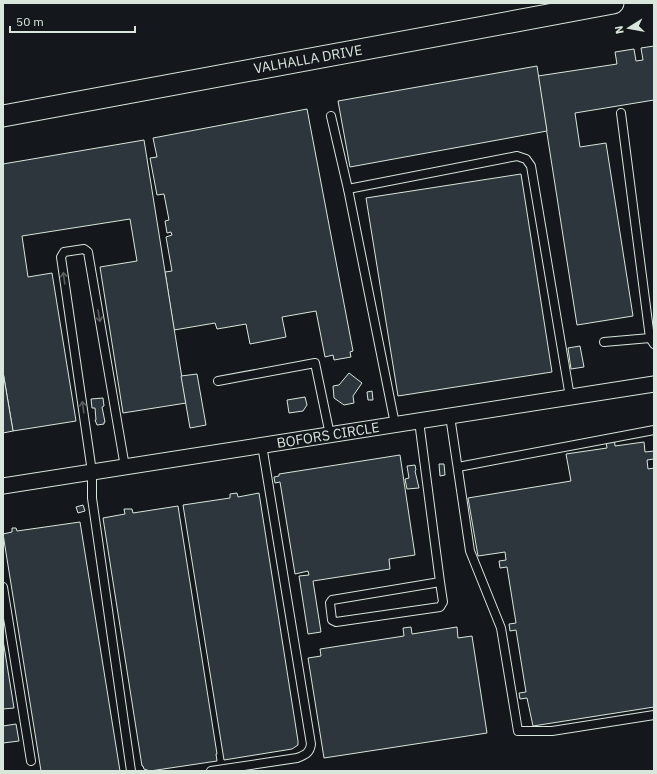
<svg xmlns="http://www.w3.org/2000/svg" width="657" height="774" viewBox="0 0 657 774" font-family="'IBM Plex Sans',sans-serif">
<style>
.building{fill:#2c363c;stroke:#d8e6dc}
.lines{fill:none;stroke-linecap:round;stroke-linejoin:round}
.service-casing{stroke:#d8e6dc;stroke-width:10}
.minor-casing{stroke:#d8e6dc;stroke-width:17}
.secondary-casing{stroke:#d8e6dc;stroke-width:23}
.service{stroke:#14181c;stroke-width:8}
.minor{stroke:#14181c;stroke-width:15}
.secondary{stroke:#14181c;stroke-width:21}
.oneway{stroke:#59605f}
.labels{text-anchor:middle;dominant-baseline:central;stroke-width:3;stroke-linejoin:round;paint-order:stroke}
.street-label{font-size:14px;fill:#d8e6dc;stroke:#14181c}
</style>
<rect width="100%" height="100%" fill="#14181c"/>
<!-- building -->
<g class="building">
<path d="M 654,46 L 654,100 L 575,113 L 580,147 L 606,143 L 633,316 L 577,325 L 538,76 L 617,64 L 615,52 L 634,49 L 636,61 L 643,60 L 641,48 Z"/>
<path d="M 537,66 L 547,131 L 350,167 L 338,101 Z"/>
<path d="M 307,109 L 353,351 L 350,352 L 351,357 L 334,360 L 333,355 L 325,357 L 316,311 L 282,317 L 286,337 L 250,344 L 246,324 L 217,329 L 215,323 L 174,330 L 165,272 L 172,271 L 166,237 L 172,235 L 171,232 L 167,233 L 165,221 L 169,220 L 164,194 L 157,195 L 150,158 L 157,157 L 153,138 Z"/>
<path d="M 144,140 L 186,403 L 123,413 L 100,267 L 137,261 L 130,219 L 22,236 L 28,277 L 52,273 L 76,421 L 13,431 L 3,372 L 3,164 Z"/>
<path d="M 521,174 L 552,372 L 398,396 L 366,198 Z"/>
<path d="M 580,346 L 584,367 L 571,369 L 568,348 Z"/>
<path d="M 3,372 L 13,431 L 3,433 Z"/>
<path d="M 349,373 L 362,383 L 353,396 L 354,403 L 344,405 L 334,398 L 333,386 L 339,385 Z"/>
<path d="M 197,374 L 206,425 L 190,428 L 181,376 Z"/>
<path d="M 372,391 L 373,400 L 368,400 L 367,392 Z"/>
<path d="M 305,397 L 307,405 L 303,411 L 289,413 L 287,400 Z"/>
<path d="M 103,398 L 104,406 L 102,407 L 105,422 L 104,422 L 104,424 L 97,425 L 95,420 L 96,420 L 95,408 L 92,408 L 91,399 Z"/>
<path d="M 614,434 L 615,446 L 644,442 L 645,452 L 654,451 L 654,459 L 647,460 L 648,469 L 654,468 L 654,707 L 533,726 L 527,698 L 520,699 L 519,693 L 526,692 L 516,630 L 510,631 L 509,624 L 516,623 L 507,567 L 500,568 L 499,561 L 506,560 L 505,552 L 478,556 L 468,498 L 571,481 L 566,454 L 607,448 L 605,435 Z"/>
<path d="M 400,455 L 415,555 L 389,559 L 390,569 L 313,581 L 321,632 L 308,634 L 299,576 L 309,575 L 308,571 L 295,574 L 280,482 L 275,483 L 274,477 L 279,476 L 279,474 Z"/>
<path d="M 439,464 L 444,464 L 445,475 L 440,476 Z"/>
<path d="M 415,465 L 416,470 L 415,471 L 419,488 L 407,489 L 405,479 L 409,478 L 407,466 Z"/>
<path d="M 237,493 L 238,497 L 259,493 L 298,741 L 298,745 L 292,749 L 224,760 L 183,505 L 230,498 L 230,494 Z"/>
<path d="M 83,505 L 85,511 L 78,513 L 76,507 Z"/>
<path d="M 178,506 L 217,754 L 216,754 L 217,761 L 150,771 L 144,769 L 143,766 L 142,766 L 103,518 L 125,514 L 124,509 L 132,509 L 133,513 Z"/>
<path d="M 80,522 L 120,771 L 41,771 L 3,534 L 12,532 L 12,528 L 16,528 L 17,531 Z"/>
<path d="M 411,627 L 412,634 L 457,627 L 458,638 L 472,636 L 487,733 L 324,758 L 308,658 L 321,656 L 320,649 L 404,636 L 403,628 Z"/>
<path d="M 3,640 L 14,708 L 3,709 Z"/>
<path d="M 16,724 L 19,741 L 3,743 L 3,726 Z"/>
</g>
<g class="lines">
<!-- service casing -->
<g class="service-casing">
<g id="service">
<path d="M 621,113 L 650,338 L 654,344"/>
<path d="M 331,116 L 348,189 L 395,424"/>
<path d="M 348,189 L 517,156 L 526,159 L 531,166 L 570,397"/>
<path d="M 604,342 L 650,338"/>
<path d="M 218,381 L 315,363 L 330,435"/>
<path d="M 450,416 L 470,551 L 501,628 L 518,731 L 552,731 L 654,715"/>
<path d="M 419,421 L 440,582 L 443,602 L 440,607 L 336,622 L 332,620 L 330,603 L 332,600 L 440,582"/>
<path d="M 125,467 L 88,252 L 84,249 L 64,252 L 61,257 L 92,472 L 92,498 L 131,771"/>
<path d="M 458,467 L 654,430"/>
<path d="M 3,587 L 31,761"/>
<path d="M 211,771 L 297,758 C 305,755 310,753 311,744 L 262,445"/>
</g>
</g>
<!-- minor casing -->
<g class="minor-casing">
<path id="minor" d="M 3,486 L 654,384"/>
</g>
<!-- secondary casing -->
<g class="secondary-casing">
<path id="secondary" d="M 3,116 L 613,3"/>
</g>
<!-- service -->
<use href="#service" class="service"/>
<!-- minor -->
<use href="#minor" class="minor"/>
<!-- secondary -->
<use href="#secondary" class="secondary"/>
</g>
<!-- one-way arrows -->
<defs><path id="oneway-shaft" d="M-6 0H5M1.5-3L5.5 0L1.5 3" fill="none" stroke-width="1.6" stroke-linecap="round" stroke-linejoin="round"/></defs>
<g class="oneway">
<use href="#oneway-shaft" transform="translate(64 278) rotate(-98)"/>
<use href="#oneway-shaft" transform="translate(99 316) rotate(80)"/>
<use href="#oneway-shaft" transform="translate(83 407) rotate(-98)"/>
</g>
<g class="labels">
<!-- street labels -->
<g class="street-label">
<text transform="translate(308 59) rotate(-10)">VALHALLA DRIVE</text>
<text transform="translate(328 435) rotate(-9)">BOFORS CIRCLE</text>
</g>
</g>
<!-- border -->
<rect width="657" height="774" fill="none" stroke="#d8e6dc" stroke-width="8"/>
<!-- north arrow -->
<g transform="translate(629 28) rotate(259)" stroke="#14181c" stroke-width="3" paint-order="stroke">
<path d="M0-3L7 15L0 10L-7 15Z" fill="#d8e6dc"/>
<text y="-6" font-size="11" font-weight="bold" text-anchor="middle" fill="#d8e6dc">N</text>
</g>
<!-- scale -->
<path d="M10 26v6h125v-6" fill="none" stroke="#d8e6dc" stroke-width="2"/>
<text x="16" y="26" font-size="12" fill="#d8e6dc" stroke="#14181c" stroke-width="3" paint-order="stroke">50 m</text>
</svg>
